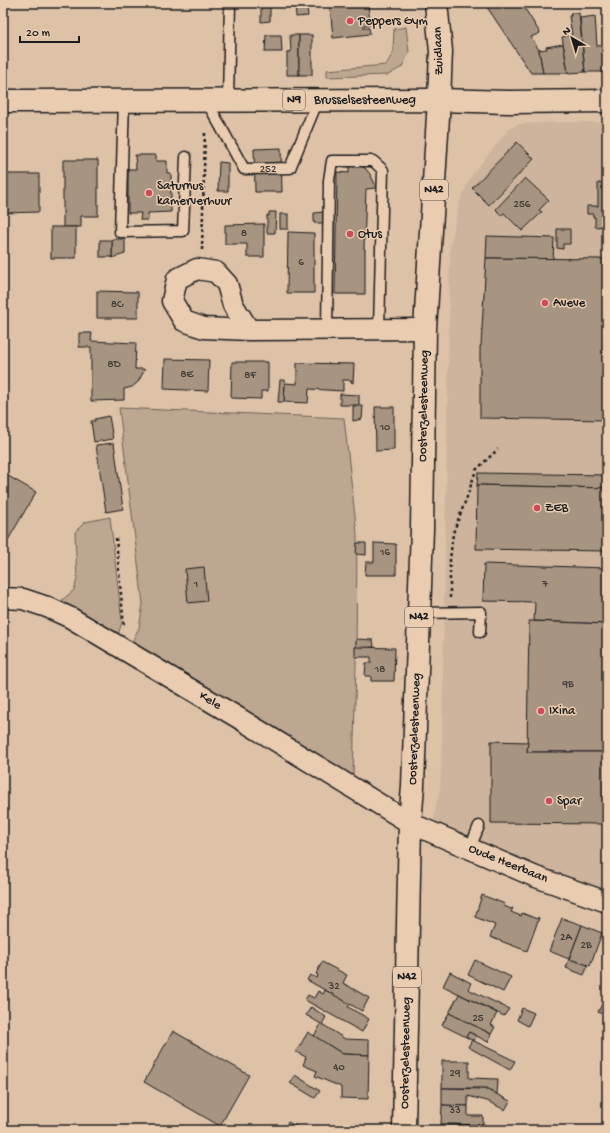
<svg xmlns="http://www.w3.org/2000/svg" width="610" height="1133" viewBox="0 0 610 1133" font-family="'Gochi Hand',sans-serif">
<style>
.built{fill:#ceb49c}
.green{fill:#bda791;stroke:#6c6256}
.building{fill:#a79481;stroke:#1c1c1c}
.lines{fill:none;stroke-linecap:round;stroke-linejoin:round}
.service-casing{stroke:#1c1c1c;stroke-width:13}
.minor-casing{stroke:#1c1c1c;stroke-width:23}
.secondary-casing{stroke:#1c1c1c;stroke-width:25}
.primary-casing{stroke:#1c1c1c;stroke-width:25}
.path{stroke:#1c1c1c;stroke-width:2.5;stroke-dasharray:3 3;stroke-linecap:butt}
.service{stroke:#eacdb1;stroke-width:10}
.minor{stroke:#eacdb1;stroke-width:20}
.secondary{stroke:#eacdb1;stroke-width:22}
.primary{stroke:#eacdb1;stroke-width:22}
.poi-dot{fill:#d1495b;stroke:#eacdb1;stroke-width:1.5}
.labels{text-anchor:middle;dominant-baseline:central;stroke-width:3;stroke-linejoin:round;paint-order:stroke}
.number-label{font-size:11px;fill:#3f3a35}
.shield{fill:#eacdb1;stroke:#5a5149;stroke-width:1}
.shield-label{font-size:12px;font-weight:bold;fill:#1c1c1c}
.poi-label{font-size:13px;fill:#1c1c1c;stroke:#eacdb1;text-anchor:start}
.street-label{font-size:13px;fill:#1c1c1c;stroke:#eacdb1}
</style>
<rect width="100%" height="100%" fill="#dec2a8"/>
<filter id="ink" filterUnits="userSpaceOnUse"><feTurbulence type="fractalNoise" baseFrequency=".025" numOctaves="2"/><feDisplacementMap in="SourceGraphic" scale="8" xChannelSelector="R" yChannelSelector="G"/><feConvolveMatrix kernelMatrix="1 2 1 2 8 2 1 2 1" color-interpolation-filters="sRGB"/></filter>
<g filter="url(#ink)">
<!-- built -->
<path class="built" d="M 559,122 L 607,122 L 607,889 L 554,874 L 438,825 L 434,819 L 436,805 L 440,789 L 442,735 L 450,248 L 459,203 L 471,176 L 509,129 L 518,124 Z"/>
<!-- green -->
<g class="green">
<path d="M 406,27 L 409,52 L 402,67 L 388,75 L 327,77 L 327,70 L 386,65 L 393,53 L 394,29 Z"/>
<path d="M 119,408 L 344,418 L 357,534 L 356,664 L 353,779 L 131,644 L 139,628 L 143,604 Z"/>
<path d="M 110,517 L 122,622 L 118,635 L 60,602 L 74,590 L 77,579 L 75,532 L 85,522 Z"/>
</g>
<!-- building -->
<g class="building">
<path d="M 261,3 L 270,3 L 270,21 L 261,22 Z"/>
<path d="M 295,3 L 368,3 L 370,25 L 364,25 L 364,28 L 369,28 L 370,34 L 333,38 L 330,5 L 307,8 L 308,16 L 296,17 Z"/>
<path d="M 497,3 L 534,3 L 535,5 L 524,7 L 540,33 L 531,37 L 539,50 L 543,73 L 531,73 L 487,7 Z"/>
<path d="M 570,13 L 579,13 L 585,72 L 568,73 L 562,37 L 572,35 L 569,16 L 571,16 Z"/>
<path d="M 595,16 L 597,46 L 607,45 L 607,72 L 585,72 L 580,18 Z"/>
<path d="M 266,35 L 281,35 L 282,52 L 265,52 Z"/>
<path d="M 290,35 L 299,35 L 299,75 L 287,75 L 287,52 L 291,52 Z"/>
<rect x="299" y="35" width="13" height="40"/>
<path d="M 563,44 L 568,73 L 543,73 L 539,50 L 547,49 L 546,47 Z"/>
<path d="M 517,142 L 534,159 L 489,205 L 472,188 Z"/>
<path d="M 281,148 L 282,192 L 255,192 L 254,149 Z"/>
<path d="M 135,155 L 156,155 L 156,161 L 167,161 L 167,173 L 171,173 L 171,212 L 148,213 L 148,220 L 140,220 L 141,213 L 128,213 L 128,169 L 136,169 Z"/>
<path d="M 63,160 L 98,160 L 98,216 L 81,216 L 81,227 L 63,227 Z"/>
<path d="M 219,162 L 228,163 L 228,191 L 218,191 Z"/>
<path d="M 349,164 L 358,165 L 365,168 L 370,174 L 375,184 L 375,188 L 366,189 L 364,249 L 365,249 L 365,294 L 335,294 L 337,172 L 349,173 Z"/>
<path d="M 3,174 L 39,174 L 39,212 L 3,213 Z"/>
<path d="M 525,178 L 549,200 L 539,210 L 542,212 L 522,231 L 504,213 L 501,216 L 496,209 Z"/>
<path d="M 598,183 L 607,183 L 607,226 L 595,227 L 595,217 L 593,217 L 593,214 L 587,214 L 587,206 L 598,206 Z"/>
<path d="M 269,212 L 276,212 L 275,233 L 267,233 L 267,215 L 269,216 Z"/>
<path d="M 324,212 L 325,223 L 314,223 L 314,213 Z"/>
<rect x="280" y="214" width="8" height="15"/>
<path d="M 264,224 L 264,257 L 247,257 L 247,244 L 225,244 L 225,225 Z"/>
<rect x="51" y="227" width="25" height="31"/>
<path d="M 557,229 L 570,229 L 570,244 L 563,244 L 563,249 L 557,248 Z"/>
<path d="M 288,232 L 314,233 L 314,293 L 287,293 Z"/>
<path d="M 487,236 L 554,238 L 553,259 L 486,258 Z"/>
<path d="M 112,239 L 125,239 L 125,254 L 112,258 Z"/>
<rect x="100" y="240" width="12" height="17"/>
<path d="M 486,258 L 607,259 L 607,420 L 480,418 L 480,346 L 481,346 Z"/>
<path d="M 97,291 L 138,292 L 138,318 L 97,318 Z"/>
<path d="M 79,333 L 92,333 L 91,341 L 136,343 L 135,369 L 144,369 L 144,371 L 138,382 L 132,387 L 124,389 L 124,400 L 91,401 L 91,347 L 79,347 Z"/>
<path d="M 165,359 L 209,360 L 208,391 L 164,389 Z"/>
<path d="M 232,362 L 268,362 L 268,391 L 261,391 L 261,399 L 231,398 Z"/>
<path d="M 297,363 L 354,364 L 353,383 L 351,382 L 352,380 L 343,380 L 343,391 L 309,389 L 308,403 L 284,402 L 285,383 L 297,384 Z"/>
<path d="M 280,380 L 285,380 L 284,402 L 278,402 Z"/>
<path d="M 340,394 L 359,395 L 359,405 L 340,405 Z"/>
<path d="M 353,406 L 363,406 L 362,419 L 353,421 Z"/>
<path d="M 375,407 L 394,407 L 394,450 L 376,451 Z"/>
<path d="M 109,416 L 113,439 L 94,442 L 91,421 L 95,421 L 95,419 Z"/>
<path d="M 114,443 L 123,509 L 106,512 L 96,445 Z"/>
<path d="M 3,473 L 36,492 L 8,540 L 3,537 Z"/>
<path d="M 478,473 L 607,475 L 607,488 L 477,485 Z"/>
<path d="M 477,485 L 607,488 L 607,551 L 476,549 Z"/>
<path d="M 357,543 L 366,543 L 366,555 L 356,554 Z"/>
<path d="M 374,543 L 396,544 L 396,575 L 365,575 L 366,562 L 374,562 Z"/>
<path d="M 484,564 L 607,568 L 607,624 L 534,621 L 535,602 L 483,601 Z"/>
<path d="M 204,567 L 207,601 L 188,603 L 185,569 Z"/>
<path d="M 529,621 L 607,624 L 607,752 L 527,752 Z"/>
<path d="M 356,639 L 373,640 L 374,647 L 356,648 Z"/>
<path d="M 355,647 L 395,648 L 394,681 L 371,681 L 371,676 L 365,676 L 366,663 L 371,663 L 371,657 L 355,657 Z"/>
<path d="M 491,741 L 528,742 L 527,752 L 607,752 L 606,824 L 491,823 Z"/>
<path d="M 482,895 L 505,904 L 504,906 L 511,909 L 513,908 L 511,912 L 521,916 L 522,913 L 537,919 L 538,917 L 539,918 L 527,951 L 490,937 L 495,925 L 475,917 Z"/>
<path d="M 562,918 L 582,925 L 569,959 L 549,951 Z"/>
<path d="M 582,925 L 602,933 L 590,966 L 569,959 Z"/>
<path d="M 569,959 L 588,965 L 584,975 L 566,968 Z"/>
<path d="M 475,960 L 511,977 L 503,992 L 468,975 Z"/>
<path d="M 322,962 L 347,975 L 343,983 L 369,998 L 362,1011 L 307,980 L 310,975 L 317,978 L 318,975 L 316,974 Z"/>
<path d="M 450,972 L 471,983 L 468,989 L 509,1009 L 504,1016 L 443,986 Z"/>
<path d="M 325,990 L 350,1004 L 348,1007 L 369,1019 L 362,1032 L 305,1000 L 308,995 L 314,998 L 318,991 L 323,994 Z"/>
<path d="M 459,994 L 497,1013 L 491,1025 L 495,1027 L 491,1034 L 449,1013 Z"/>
<path d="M 603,1002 L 607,1004 L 607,1016 L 598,1012 Z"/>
<path d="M 311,1007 L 326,1017 L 322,1024 L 345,1039 L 369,1040 L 369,1055 L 343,1054 L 314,1036 L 321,1024 L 306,1015 Z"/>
<path d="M 522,1008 L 534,1013 L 528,1026 L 517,1020 Z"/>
<path d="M 449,1013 L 491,1034 L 488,1042 L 469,1032 L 466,1037 L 442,1025 Z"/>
<path d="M 173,1031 L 249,1075 L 220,1126 L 144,1082 Z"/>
<path d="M 308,1032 L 343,1054 L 369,1055 L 368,1099 L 341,1098 L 341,1087 L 315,1076 L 317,1071 L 303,1065 L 306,1057 L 296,1052 Z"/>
<path d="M 469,1032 L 476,1036 L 474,1041 L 466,1037 Z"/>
<path d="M 472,1040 L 515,1061 L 510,1070 L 468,1047 Z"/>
<path d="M 442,1061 L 469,1061 L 469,1078 L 498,1079 L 497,1094 L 487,1088 L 442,1088 Z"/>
<path d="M 295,1075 L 320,1091 L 315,1098 L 290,1083 Z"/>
<path d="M 442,1088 L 487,1089 L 510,1101 L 505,1110 L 487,1101 L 468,1096 L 468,1106 L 442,1105 Z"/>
<path d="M 442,1105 L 468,1106 L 468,1116 L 483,1116 L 483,1125 L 441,1124 Z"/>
<path d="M 288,1122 L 303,1130 L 283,1130 Z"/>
<path d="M 441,1124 L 486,1125 L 494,1130 L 441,1130 Z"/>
</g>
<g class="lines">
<!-- service casing -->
<g class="service-casing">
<g id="service">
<path d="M 124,100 L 120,232 L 183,231 L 186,157"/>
<path d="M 206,100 L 244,169 L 290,168 L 318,100"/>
<path d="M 228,100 L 230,3"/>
<path d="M 327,329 L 329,180 L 332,161 L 373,161 L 383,170 L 379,329"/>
<path d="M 419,613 L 481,612 L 480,632"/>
<path d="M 470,848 L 479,826"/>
</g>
</g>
<!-- minor casing -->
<g class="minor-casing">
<g id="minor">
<path d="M 249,330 L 233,305 L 227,284 L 216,272 L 197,269 L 177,279 L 172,301 L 184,321 L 204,328 L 249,330 L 425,329"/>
<path d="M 3,598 L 23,599 L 47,607 L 71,618 L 237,717 L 410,823 L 536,877 L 607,902"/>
</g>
</g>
<!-- secondary casing -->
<g class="secondary-casing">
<path id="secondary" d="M 436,3 L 441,51 L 439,100"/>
</g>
<!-- primary casing -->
<g class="primary-casing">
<g id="primary">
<path d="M 3,101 L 439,100 L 508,102 L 607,101"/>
<path d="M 404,1130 L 410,823 L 413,786 L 422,529 L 425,329 L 439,100"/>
</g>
</g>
<!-- path -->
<g class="path">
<path d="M 202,250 L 205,131"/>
<path d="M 116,538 L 124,627"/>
<path d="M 450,598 L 450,560 L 453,533 L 467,497 L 476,470 L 498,449"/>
</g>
<!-- service -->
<use href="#service" class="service"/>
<!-- minor -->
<use href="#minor" class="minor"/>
<!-- secondary -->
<use href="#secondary" class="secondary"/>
<!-- primary -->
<use href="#primary" class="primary"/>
</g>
</g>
<!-- markers -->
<g class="poi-dot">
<circle cx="350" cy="21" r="4"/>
<circle cx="149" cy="193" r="4"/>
<circle cx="350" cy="234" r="4"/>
<circle cx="545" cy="303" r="4"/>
<circle cx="537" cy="508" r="4"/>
<circle cx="541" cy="711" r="4"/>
<circle cx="549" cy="801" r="4"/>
</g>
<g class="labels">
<!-- number labels -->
<g class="number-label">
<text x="268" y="170">252</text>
<text x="522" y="205">256</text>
<text x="244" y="234">8</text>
<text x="301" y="263">6</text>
<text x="117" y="305">8C</text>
<text x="114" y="365">8D</text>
<text x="187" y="375">8E</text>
<text x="250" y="376">8F</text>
<text x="385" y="428">10</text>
<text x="385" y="553">16</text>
<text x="196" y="585">1</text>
<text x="545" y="585">7</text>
<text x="380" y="670">18</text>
<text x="568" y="685">9B</text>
<text x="566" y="938">2A</text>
<text x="586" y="946">2B</text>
<text x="334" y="987">32</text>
<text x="478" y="1019">25</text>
<text x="339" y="1068">40</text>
<text x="455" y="1074">29</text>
<text x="455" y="1111">33</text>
</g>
<!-- shield labels -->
<g class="shield">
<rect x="283" y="90" width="22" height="20" rx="3"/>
<rect x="420" y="180" width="28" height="20" rx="3"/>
<rect x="405" y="607" width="28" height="20" rx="3"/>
<rect x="393" y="967" width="28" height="20" rx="3"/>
</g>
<g class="shield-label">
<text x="294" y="100">N9</text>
<text x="434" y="190">N42</text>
<text x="419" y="617">N42</text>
<text x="407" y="977">N42</text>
</g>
<!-- poi labels -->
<g class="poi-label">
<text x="358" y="21">Peppers Gym</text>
<text x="157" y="186">Saturnus<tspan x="157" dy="15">kamerverhuur</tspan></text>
<text x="358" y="234">Otus</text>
<text x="553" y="303">Aveve</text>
<text x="545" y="508">ZEB</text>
<text x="549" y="711">Ixina</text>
<text x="557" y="801">Spar</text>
</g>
<!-- street labels -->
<g class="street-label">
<text transform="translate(439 51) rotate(-92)">Zuidlaan</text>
<text x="365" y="100">Brusselsesteenweg</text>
<text transform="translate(424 406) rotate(-89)">Oosterzelesteenweg</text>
<text transform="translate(210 701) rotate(31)">Kele</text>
<text transform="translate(415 729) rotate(-88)">Oosterzelesteenweg</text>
<text transform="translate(508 864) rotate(22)">Oude Heerbaan</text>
<text transform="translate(406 1053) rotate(-89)">Oosterzelesteenweg</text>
</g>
</g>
<!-- margin -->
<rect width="610" height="1133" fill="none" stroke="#eacdb1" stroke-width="16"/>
<rect x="8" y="8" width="594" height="1117" fill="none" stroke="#1c1c1c" stroke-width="1.5" filter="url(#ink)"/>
<!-- north arrow -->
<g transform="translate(572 38) rotate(322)" stroke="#eacdb1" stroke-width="3" paint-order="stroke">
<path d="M0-3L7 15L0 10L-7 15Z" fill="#1c1c1c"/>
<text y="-6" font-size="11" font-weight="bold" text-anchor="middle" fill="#1c1c1c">N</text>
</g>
<!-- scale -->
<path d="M20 36v6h59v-6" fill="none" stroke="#1c1c1c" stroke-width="2"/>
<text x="26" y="36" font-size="12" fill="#1c1c1c" stroke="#eacdb1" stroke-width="3" paint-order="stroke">20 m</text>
</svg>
